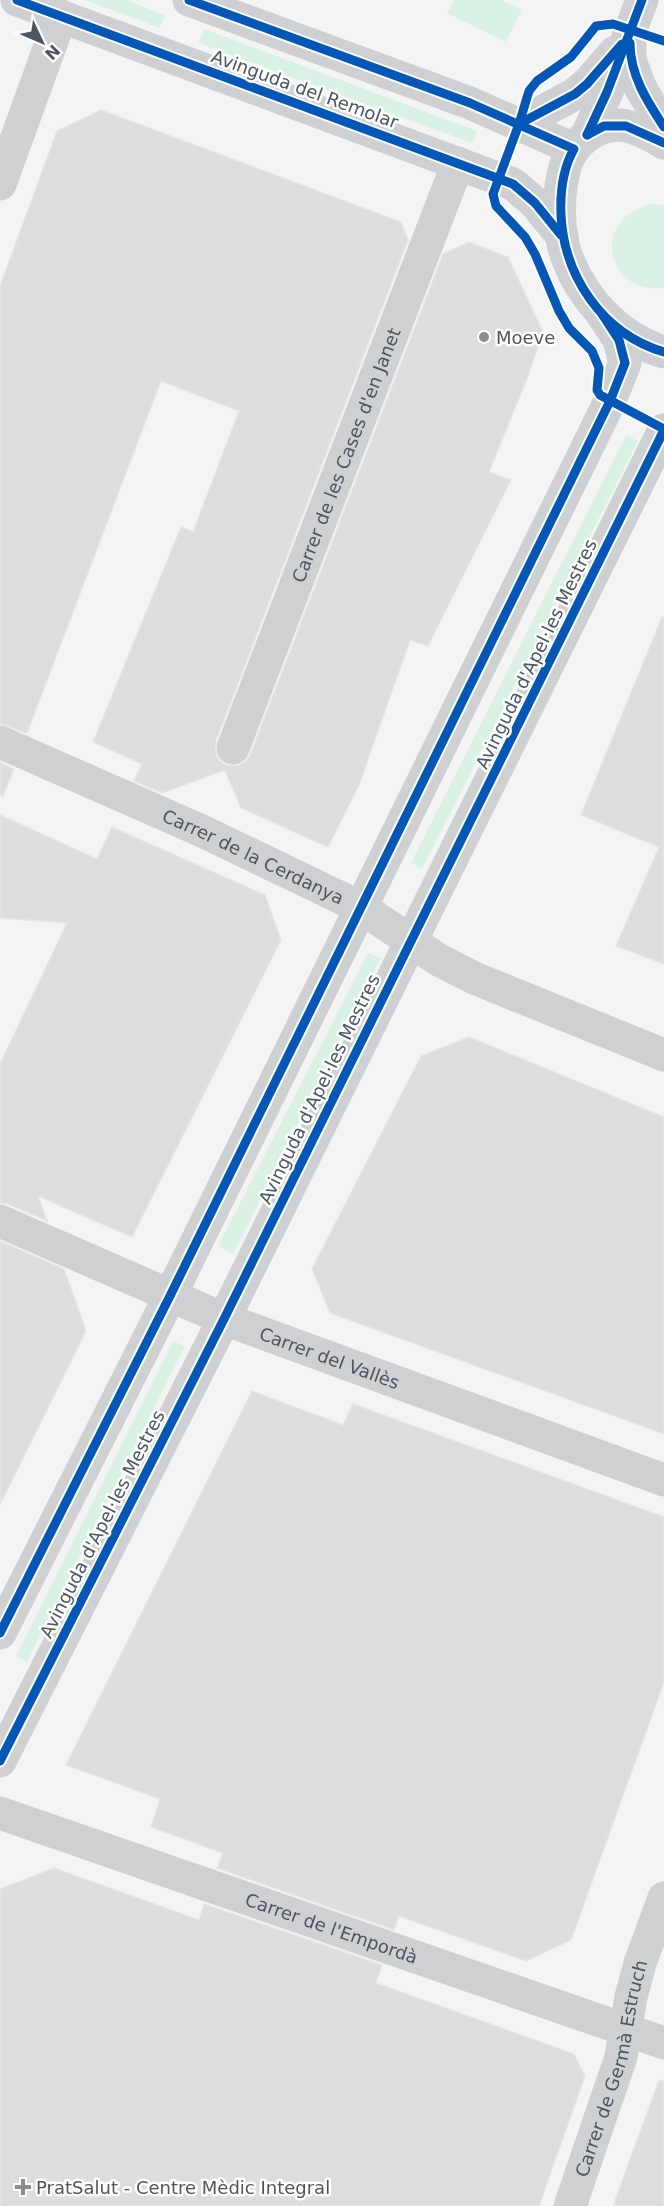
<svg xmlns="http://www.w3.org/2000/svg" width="664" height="2206" viewBox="0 0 664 2206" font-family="'DejaVu Sans',sans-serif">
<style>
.green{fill:#d9f2e3}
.building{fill:#ddddde;stroke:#e5e6e7;stroke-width:1.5}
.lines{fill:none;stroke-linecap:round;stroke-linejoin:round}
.minor{stroke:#ced0d2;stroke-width:33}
.tertiary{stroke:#ced0d2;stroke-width:33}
.cycleway-casing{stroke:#fff;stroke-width:13}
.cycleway{stroke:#0057b8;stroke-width:9}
.poi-dot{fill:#868d94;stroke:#fff;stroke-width:2}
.labels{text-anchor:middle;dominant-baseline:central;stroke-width:5;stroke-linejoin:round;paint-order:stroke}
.street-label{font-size:18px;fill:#4a5661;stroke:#fff}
.poi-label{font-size:18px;fill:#4a5661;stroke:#fff;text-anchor:start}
</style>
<rect width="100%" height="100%" fill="#f4f4f4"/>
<!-- green -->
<g class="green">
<path d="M 85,0 L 126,0 L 165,15 L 160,28 Z"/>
<path d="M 454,0 L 502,0 L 522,10 L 506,42 L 447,13 Z"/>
<path d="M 204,29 L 477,131 L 472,143 L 199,43 Z"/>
<path d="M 653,204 L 664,205 L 664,288 C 607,296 588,218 653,204 Z"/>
<path d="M 626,435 L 638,441 L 422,869 L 411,863 Z"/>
<path d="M 368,953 L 381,958 L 233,1254 L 218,1246 Z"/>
<path d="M 173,1341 L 185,1346 L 27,1662 L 16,1656 Z"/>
</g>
<!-- building -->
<g class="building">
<path d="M 101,110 L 401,222 L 408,240 L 216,741 L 215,751 L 219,760 L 226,765 L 236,766 L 245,762 L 250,755 L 443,254 L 469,242 L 508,257 L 543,332 L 528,376 L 489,472 L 511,480 L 428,646 L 410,640 L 359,785 L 328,847 L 241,808 L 225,770 L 162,793 L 134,781 L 142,764 L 93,742 L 181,527 L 193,532 L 239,411 L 161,381 L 27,733 L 0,724 L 0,286 L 57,131 Z"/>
<path d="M 662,617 L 664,618 L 664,964 L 616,946 L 659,847 L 581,815 Z"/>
<path d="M 0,762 L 14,769 L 3,796 L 0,795 Z"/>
<path d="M 0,815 L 97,859 L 112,827 L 265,895 L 281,940 L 132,1237 L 38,1196 L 47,1221 L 8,1204 L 0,1203 L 0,1064 L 67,923 L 0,918 Z"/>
<path d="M 469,1037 L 664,1117 L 664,1434 L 330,1313 L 312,1269 L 421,1056 Z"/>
<path d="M 0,1241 L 64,1269 L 86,1331 L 0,1505 Z"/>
<path d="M 252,1391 L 343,1425 L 353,1404 L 664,1517 L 664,1682 L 571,1940 L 526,1961 L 399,1916 L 394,1930 L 217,1868 L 223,1853 L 151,1827 L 160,1799 L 66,1765 Z"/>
<path d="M 54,1868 L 199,1920 L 204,1904 L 382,1965 L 376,1983 L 574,2054 L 585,2076 L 539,2206 L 0,2206 L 0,1889 Z"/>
<path d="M 659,2080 L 664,2081 L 664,2206 L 613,2206 Z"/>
</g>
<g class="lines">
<!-- minor -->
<g class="minor">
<path d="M 0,184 L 61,16"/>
<path id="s1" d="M 0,742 L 202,831 L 360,907 L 439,960 L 474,978 L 664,1055"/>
<path id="s2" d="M 233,748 L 458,163"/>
<path id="s3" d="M 0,1221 L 224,1319 L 664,1480"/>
<path id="s4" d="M 0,1813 L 664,2043"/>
<path id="s5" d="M 570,2206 L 621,2057 L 631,1997 L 640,1963 L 664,1898"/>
</g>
<!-- tertiary -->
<g class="tertiary">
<path d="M 17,0 L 513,184 L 535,203 L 562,236"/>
<path d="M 189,0 L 470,103 L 574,149"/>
<path d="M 630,36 L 630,60 L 640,87 L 664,127"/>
<path d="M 519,124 L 575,94 L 587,84 L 615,52"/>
<path d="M 587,135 L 607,92 L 642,0"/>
<path d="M 664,143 C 653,137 639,128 626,126 C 601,121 574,140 566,164 C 557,192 557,233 568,260 C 585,302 620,339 664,352"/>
<path d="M 0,1633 L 170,1296 L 610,401 L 625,363 L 619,340 L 602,314"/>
<path d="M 0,1761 L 224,1319 L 664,430"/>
</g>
<!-- cycleway casing -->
<g class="cycleway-casing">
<g id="cycleway">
<path d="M 17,0 L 513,184 L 535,203 L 561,235"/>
<path d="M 189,0 L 470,103 L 574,149 C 562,170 560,192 561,215 C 564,277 603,334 664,352"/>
<path d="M 664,41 L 613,24 L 596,26 L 571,57 L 537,81 L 529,91 L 519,124 L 493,194 L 496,206 L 525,237 L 535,254 L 559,311 L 569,328 L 592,351 L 599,368 L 597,390 L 600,395 L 664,429"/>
<path d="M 630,43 C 630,75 647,101 664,127"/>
<path d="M 519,124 L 575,94 L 587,84 L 622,44"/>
<path d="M 587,135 L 607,92 L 642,0"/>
<path d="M 587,135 L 604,126 L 626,126 L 664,143"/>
<path d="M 0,1633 L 170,1296 L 610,401 L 625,363 L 619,340 L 602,314"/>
<path d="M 0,1761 L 224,1319 L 664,430"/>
</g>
</g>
<!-- cycleway -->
<use href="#cycleway" class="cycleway"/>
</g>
<!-- markers -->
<g class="poi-dot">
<circle cx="484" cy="337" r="6"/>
<path d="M20 2178h6v6h6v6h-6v6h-6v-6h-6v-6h6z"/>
</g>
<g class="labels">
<!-- street labels -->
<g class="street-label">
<text transform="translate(305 89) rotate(20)">Avinguda del Remolar</text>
<text stroke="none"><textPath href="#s2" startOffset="314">Carrer de les Cases d'en Janet</textPath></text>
<text transform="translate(536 654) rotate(-64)">Avinguda d'Apel·les Mestres</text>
<text stroke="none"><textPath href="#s1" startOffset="278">Carrer de la Cerdanya</textPath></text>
<text transform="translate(319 1089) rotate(-64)">Avinguda d'Apel·les Mestres</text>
<text stroke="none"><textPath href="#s3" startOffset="357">Carrer del Vallès</textPath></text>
<text transform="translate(102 1524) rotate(-63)">Avinguda d'Apel·les Mestres</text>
<text stroke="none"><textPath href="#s4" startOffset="351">Carrer de l'Empordà</textPath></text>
<text stroke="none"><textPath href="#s5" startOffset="144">Carrer de Germà Estruch</textPath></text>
</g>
<!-- poi labels -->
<g class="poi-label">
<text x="496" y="337">Moeve</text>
<text x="36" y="2187">PratSalut - Centre Mèdic Integral</text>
</g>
</g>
<!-- north arrow -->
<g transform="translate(42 42) rotate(134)" stroke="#ffffff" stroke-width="4.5" paint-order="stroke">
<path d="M0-4.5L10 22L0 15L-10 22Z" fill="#4a5661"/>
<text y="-9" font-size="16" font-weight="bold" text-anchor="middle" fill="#4a5661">N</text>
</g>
</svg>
